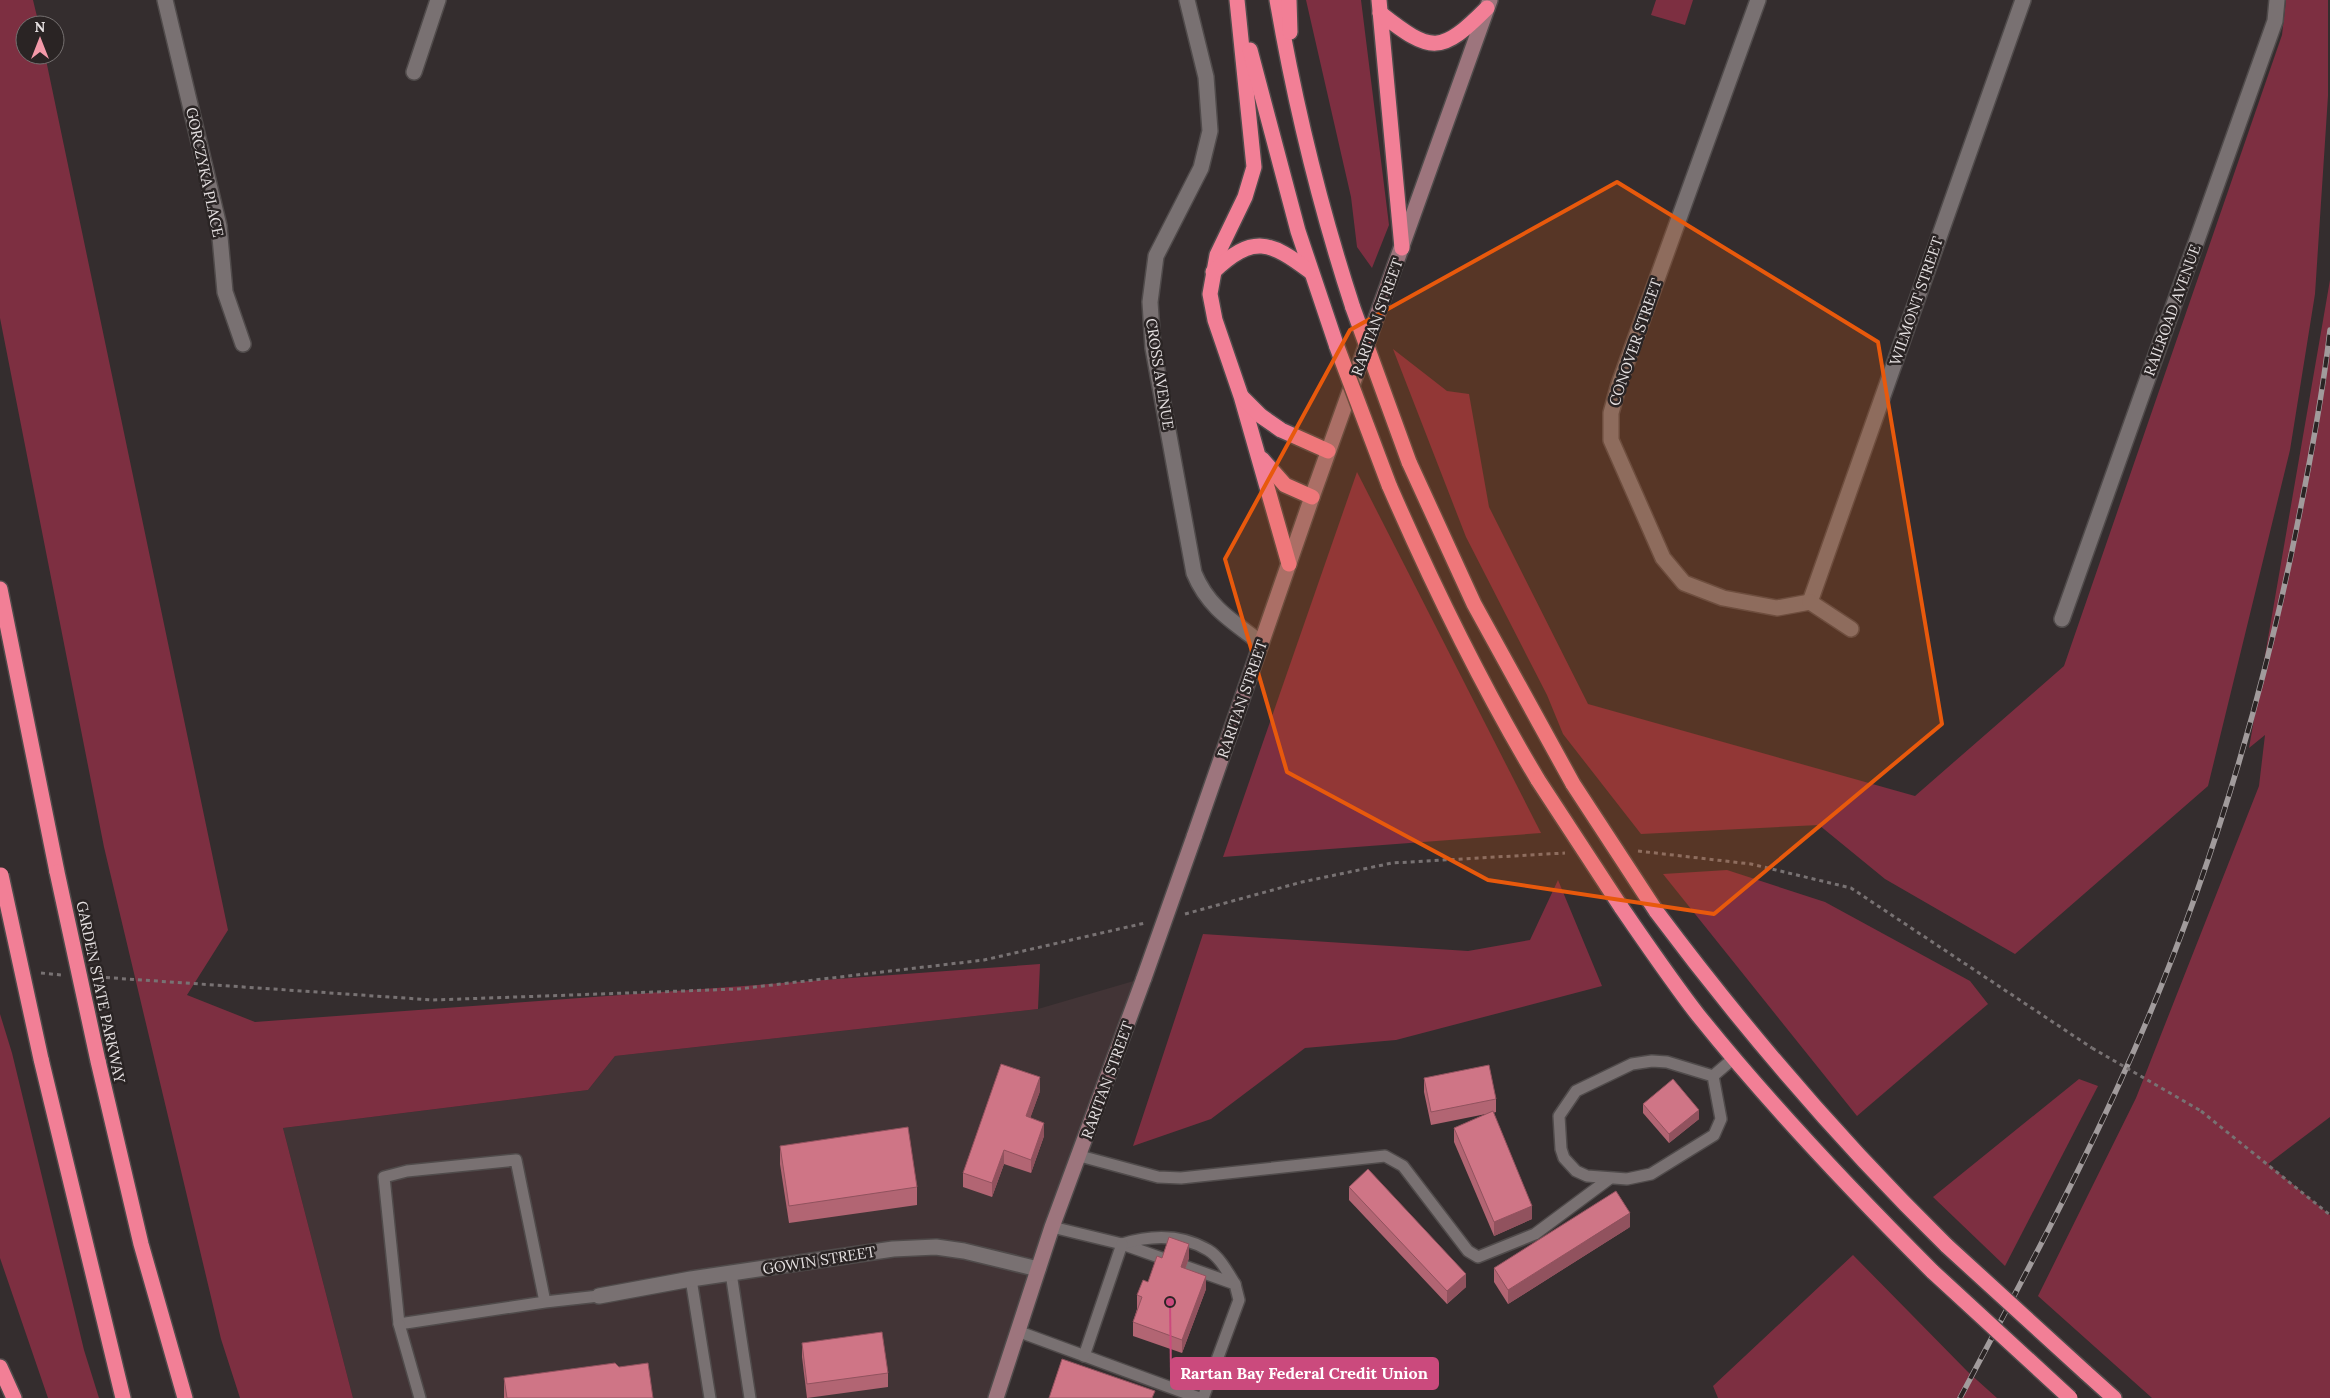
<svg xmlns="http://www.w3.org/2000/svg" width="2330" height="1398" viewBox="0 0 2330 1398" font-family="Lora,serif">
<style>
.built{fill:#423436}
.green{fill:#7d2f41}
.lines{fill:none;stroke-linecap:round;stroke-linejoin:round}
.lane-casing{stroke:#504b4b;stroke-width:14}
.street-casing{stroke:#504b4b;stroke-width:18}
.secondary-casing{stroke:#504b4b;stroke-width:18}
.highway-casing{stroke:#504b4b;stroke-width:18}
.path{stroke:#787273;stroke-width:3;stroke-dasharray:4 4;stroke-linecap:butt}
.lane{stroke:#797172;stroke-width:11}
.street{stroke:#797172;stroke-width:15}
.secondary{stroke:#9d757d;stroke-width:15}
.highway{stroke:#f27f96;stroke-width:15}
.rail-casing{stroke:#a19b9c;stroke-width:5.5}
.rail{stroke:#2a2424;stroke-width:4;stroke-dasharray:11;stroke-linecap:butt}
.secondary-bridge-casing{stroke:#504b4b;stroke-width:18;stroke-linecap:butt}
.highway-bridge-casing{stroke:#504b4b;stroke-width:18;stroke-linecap:butt}
.path-bridge{stroke:#787273;stroke-width:3;stroke-dasharray:4 4;stroke-linecap:butt}
.secondary-bridge{stroke:#9d757d;stroke-width:15}
.highway-bridge{stroke:#f27f96;stroke-width:15}
.wall{fill:#b26573}
.shaded-wall{fill:#91525e}
.building{fill:#cf7586;stroke:#91525e}
.marked{fill:#e8590c;fill-opacity:0.2;stroke:#e8590c;stroke-width:4;stroke-linejoin:round}
.labels{text-anchor:middle;dominant-baseline:central;stroke-width:5;stroke-linejoin:round;paint-order:stroke}
.street-label{font-size:15px;fill:#e6e1e2;stroke:#2a2424}
.leader{fill:none;stroke:#cb4a7d;stroke-width:2}
.callout-dot{fill:#cb4a7d;stroke:#2a2424;stroke-width:2}
.callout{fill:#cb4a7d;stroke:#cb4a7d;stroke-width:2}
.callout-label{font-size:16px;text-anchor:middle;font-weight:bold;fill:#fff}
</style>
<rect width="100%" height="100%" fill="#342d2e"/>
<!-- built -->
<path class="built" d="M 1144,978 L 996,1398 L 353,1398 L 283,1128 L 588,1090 L 615,1056 L 1038,1009 Z"/>
<!-- green -->
<g class="green">
<path d="M 0,0 L 33,0 L 39,25 L 25,25 L 25,55 L 45,55 L 228,930 L 187,995 L 255,1022 L 1040,964 L 1038,1009 L 615,1056 L 588,1090 L 283,1128 L 353,1398 L 240,1398 L 221,1339 L 104,847 L 0,318 Z"/>
<path d="M 1306,0 L 1361,0 L 1389,225 L 1372,268 L 1357,247 L 1351,197 Z"/>
<path d="M 1656,0 L 1693,0 L 1685,25 L 1651,15 Z"/>
<path d="M 2286,0 L 2328,0 L 2328,96 L 2315,294 L 2290,450 L 2208,786 L 2015,954 L 1885,879 L 1819,825 L 1641,834 L 1563,734 L 1547,695 L 1466,537 L 1393,349 L 1447,391 L 1469,394 L 1489,507 L 1588,704 L 1915,796 L 2064,666 L 2282,35 Z"/>
<path d="M 2330,280 L 2330,1117 L 2268,1164 L 2330,1215 L 2330,1398 L 2152,1398 L 2038,1296 L 2136,1098 L 2259,786 L 2265,735 L 2249,748 Z"/>
<path d="M 1357,472 L 1541,833 L 1223,857 Z"/>
<path d="M 1727,870 L 1825,902 L 1970,981 L 1988,1004 L 1857,1116 L 1663,874 Z"/>
<path d="M 1558,880 L 1602,986 L 1396,1040 L 1305,1048 L 1211,1119 L 1133,1146 L 1203,934 L 1468,951 L 1530,940 Z"/>
<path d="M 0,1014 L 12,1053 L 84,1350 L 99,1398 L 48,1398 L 0,1258 Z"/>
<path d="M 2079,1079 L 2098,1086 L 2005,1266 L 1933,1197 Z"/>
<path d="M 1853,1255 L 1968,1372 L 1997,1398 L 1718,1398 L 1713,1386 Z"/>
</g>
<g class="lines">
<!-- lane casing -->
<g class="lane-casing">
<g id="lane">
<path d="M 1713,1076 L 1721,1119 L 1714,1135 L 1651,1174 L 1627,1179 L 1587,1176 L 1576,1171 L 1564,1158 L 1561,1149 L 1559,1116 L 1576,1091 L 1632,1064 L 1652,1061 L 1667,1062 L 1713,1076 L 1734,1058"/>
<path d="M 1080,1156 L 1158,1177 L 1181,1178 L 1385,1156 L 1403,1166 L 1468,1251 L 1478,1257 L 1535,1234 L 1609,1179"/>
<path d="M 1052,1227 L 1122,1244 L 1235,1284 L 1239,1300 L 1203,1398"/>
<path d="M 1122,1244 C 1151,1235 1181,1234 1208,1250 C 1220,1257 1228,1273 1235,1284"/>
<path d="M 731,1273 L 750,1398"/>
<path d="M 691,1279 L 710,1398"/>
<path d="M 545,1302 L 516,1160 L 407,1171 L 384,1177 L 399,1324 L 545,1302 L 599,1296"/>
<path d="M 399,1324 L 420,1398"/>
<path d="M 1017,1331 L 1199,1398"/>
<path d="M 1084,1356 L 1122,1244"/>
</g>
</g>
<!-- street casing -->
<g class="street-casing">
<g id="street">
<path d="M 165,0 L 219,226 L 225,292 L 243,344"/>
<path d="M 1187,0 L 1206,77 L 1210,131 L 1201,168 L 1156,256 L 1150,302 L 1153,348 L 1194,573 C 1208,607 1232,621 1261,643"/>
<path d="M 1758,0 L 1619,384 L 1611,413 L 1611,440 L 1663,558 L 1684,583 L 1723,598 L 1777,608 L 1810,602"/>
<path d="M 414,72 L 438,0"/>
<path d="M 1810,602 L 2023,0"/>
<path d="M 1810,602 L 1851,629"/>
<path d="M 2062,619 L 2275,21 L 2277,0"/>
<path d="M 599,1296 L 691,1279 L 893,1249 L 936,1247 L 964,1251 L 1038,1269"/>
</g>
</g>
<!-- secondary casing -->
<g class="secondary-casing">
<g id="secondary">
<path d="M 1194,837 L 1312,497 L 1490,0"/>
<path d="M 996,1398 L 1052,1227 L 1144,978"/>
</g>
</g>
<!-- highway casing -->
<g class="highway-casing">
<g id="highway">
<path d="M 1237,0 L 1254,167 L 1245,197 L 1217,255 L 1210,294 L 1215,320 L 1241,396 L 1289,564"/>
<path d="M 1277,0 C 1295,105 1320,207 1353,308"/>
<path d="M 1289,0 L 1290,32"/>
<path d="M 1379,0 L 1402,248"/>
<path d="M 1380,13 C 1432,54 1441,54 1487,8"/>
<path d="M 1250,50 L 1298,231 L 1337,347"/>
<path d="M 1213,272 C 1253,234 1270,241 1311,272"/>
<path d="M 1242,397 L 1261,416 L 1281,430 L 1328,451"/>
<path d="M 1262,459 L 1285,485 L 1312,497"/>
<path d="M 1409,462 L 1474,604 L 1573,784"/>
<path d="M 1389,485 C 1433,586 1481,685 1538,780"/>
<path d="M 0,589 L 57,872"/>
<path d="M 1621,907 C 1646,943 1671,980 1698,1015 C 1771,1106 1851,1190 1933,1272"/>
<path d="M 1656,911 C 1745,1030 1841,1142 1947,1246"/>
<path d="M 41,1059 L 123,1398"/>
<path d="M 98,1061 L 141,1244 L 185,1398"/>
<path d="M 0,1367 L 14,1398"/>
<path d="M 2085,1372 L 2114,1398"/>
</g>
</g>
<!-- path -->
<g class="path">
<path d="M 1638,851 L 1751,864 L 1851,888 L 2092,1048"/>
<path d="M 1185,914 L 1302,882 L 1392,863 L 1565,853"/>
<path d="M 41,973 L 62,975"/>
<path d="M 98,977 L 433,1000 L 738,989 L 984,960 L 1145,923"/>
<path d="M 2201,1111 L 2330,1215"/>
</g>
<!-- lane -->
<use href="#lane" class="lane"/>
<!-- street -->
<use href="#street" class="street"/>
<!-- secondary -->
<use href="#secondary" class="secondary"/>
<!-- highway -->
<use href="#highway" class="highway"/>
<!-- rail casing -->
<g class="rail-casing">
<path id="rail" d="M 1960,1398 C 2015,1294 2071,1190 2120,1082 C 2203,900 2262,707 2300,511 C 2312,451 2323,391 2330,330"/>
</g>
<!-- rail -->
<use href="#rail" class="rail"/>
<!-- secondary-bridge casing -->
<g class="secondary-bridge-casing">
<path id="secondary-bridge" d="M 1144,978 L 1194,837"/>
</g>
<!-- highway-bridge casing -->
<g class="highway-bridge-casing">
<g id="highway-bridge">
<path d="M 1353,308 L 1409,462"/>
<path d="M 1337,347 L 1389,485"/>
<path d="M 1538,780 L 1621,907"/>
<path d="M 1573,784 L 1656,911"/>
<path d="M 57,872 L 98,1061"/>
<path d="M 1,875 L 41,1059"/>
<path d="M 1947,1246 L 2085,1372"/>
<path d="M 1933,1272 L 2070,1398"/>
</g>
</g>
<!-- path-bridge -->
<path class="path-bridge" d="M 2092,1048 L 2201,1111"/>
<!-- secondary-bridge -->
<use href="#secondary-bridge" class="secondary-bridge"/>
<!-- highway-bridge -->
<use href="#highway-bridge" class="highway-bridge"/>
</g>
<!-- wall -->
<g class="wall">
<path d="M 1424,1078 L 1496,1099 L 1496,1112 L 1493,1113 L 1532,1219 L 1494,1236 L 1454,1142 L 1454,1128 L 1486,1114 L 1431,1125 L 1424,1092 Z"/>
<path d="M 1040,1091 L 1030,1118 L 1044,1136 L 1031,1173 L 1004,1164 L 992,1197 L 963,1187 L 963,1173 Z"/>
<path d="M 1643,1104 L 1699,1119 L 1669,1143 L 1643,1113 Z"/>
<path d="M 780,1146 L 917,1187 L 917,1205 L 789,1223 L 780,1164 Z"/>
<path d="M 1349,1187 L 1466,1287 L 1447,1304 L 1349,1200 Z"/>
<path d="M 1630,1227 L 1508,1304 L 1494,1282 L 1494,1268 Z"/>
<path d="M 1162,1258 L 1189,1258 L 1185,1269 L 1206,1289 L 1182,1353 L 1133,1336 L 1133,1322 L 1137,1309 L 1137,1295 L 1148,1282 Z"/>
<path d="M 802,1343 L 888,1373 L 888,1387 L 807,1398 L 802,1357 Z"/>
<path d="M 619,1367 L 653,1398 L 504,1398 L 504,1378 Z"/>
</g>
<!-- shaded-wall -->
<g class="shaded-wall">
<path d="M 1040,1077 L 1040,1091 L 1026,1130 L 1026,1116 Z"/>
<path d="M 1699,1110 L 1699,1119 L 1669,1143 L 1669,1134 Z"/>
<path d="M 1044,1123 L 1044,1136 L 1031,1173 L 1031,1160 Z"/>
<path d="M 1004,1150 L 1004,1164 L 992,1197 L 992,1183 Z"/>
<path d="M 1532,1206 L 1532,1219 L 1494,1236 L 1494,1222 Z"/>
<path d="M 1630,1213 L 1630,1227 L 1508,1304 L 1508,1290 Z"/>
<path d="M 1189,1244 L 1189,1258 L 1181,1281 L 1181,1267 Z"/>
<path d="M 1466,1274 L 1466,1287 L 1447,1304 L 1447,1291 Z"/>
<path d="M 1206,1276 L 1206,1289 L 1182,1353 L 1182,1340 Z"/>
</g>
<!-- building -->
<g class="building">
<path d="M 1001,1064 L 1040,1077 L 1026,1116 L 1044,1123 L 1031,1160 L 1004,1150 L 992,1183 L 963,1173 Z"/>
<path d="M 1489,1065 L 1496,1099 L 1431,1112 L 1424,1078 Z"/>
<path d="M 1673,1079 L 1699,1110 L 1669,1134 L 1643,1104 Z"/>
<path d="M 1493,1111 L 1532,1206 L 1494,1222 L 1454,1128 Z"/>
<path d="M 908,1127 L 917,1187 L 789,1206 L 780,1146 Z"/>
<path d="M 1368,1169 L 1466,1274 L 1447,1291 L 1349,1187 Z"/>
<path d="M 1616,1191 L 1630,1213 L 1508,1290 L 1494,1268 Z"/>
<path d="M 1169,1237 L 1189,1244 L 1181,1267 L 1206,1276 L 1182,1340 L 1133,1322 L 1142,1297 L 1137,1295 L 1143,1280 L 1148,1282 L 1157,1256 L 1162,1258 Z"/>
<path d="M 882,1332 L 888,1373 L 807,1384 L 802,1343 Z"/>
<path d="M 1062,1359 L 1155,1391 L 1152,1398 L 1049,1398 Z"/>
<path d="M 615,1363 L 619,1367 L 648,1363 L 653,1398 L 507,1398 L 504,1378 Z"/>
</g>
<!-- marked area -->
<path class="marked" d="M 1617,182 L 1878,342 L 1942,724 L 1714,914 L 1488,880 L 1287,772 L 1225,559 L 1350,330 Z"/>
<g class="labels">
<!-- street labels -->
<g class="street-label">
<text transform="translate(205 172) rotate(78)">GORCZYKA PLACE</text>
<text transform="translate(1916 301) rotate(-71)">WILMONT STREET</text>
<text transform="translate(2172 310) rotate(-70)">RAILROAD AVENUE</text>
<text transform="translate(1377 317) rotate(-70)">RARITAN STREET</text>
<text transform="translate(1635 342) rotate(-71)">CONOVER STREET</text>
<text transform="translate(1160 374) rotate(81)">CROSS AVENUE</text>
<text transform="translate(1242 699) rotate(-71)">RARITAN STREET</text>
<text transform="translate(101 992) rotate(78)">GARDEN STATE PARKWAY</text>
<text transform="translate(1107 1080) rotate(-70)">RARITAN STREET</text>
<text transform="translate(819 1260) rotate(-9)">GOWIN STREET</text>
</g>
</g>
<!-- callouts -->
<path class="leader" d="M1170 1302L1171 1374"/>
<circle class="callout-dot" cx="1170" cy="1302" r="5"/>
<rect class="callout" x="1171" y="1358" width="267" height="31" rx="5"/>
<g class="callout-label">
<text x="1304" y="1379">Rartan Bay Federal Credit Union</text>
</g>
<!-- north arrow -->
<g transform="translate(40 40)"><circle r="24" fill="#2a2424" stroke="#757070"/>
<path d="M0-4L9 19L0 12L-9 19Z" fill="#f39aa9"/>
<text y="-8" font-size="14" font-weight="bold" text-anchor="middle" fill="#e6e1e2">N</text>
</g>
</svg>
